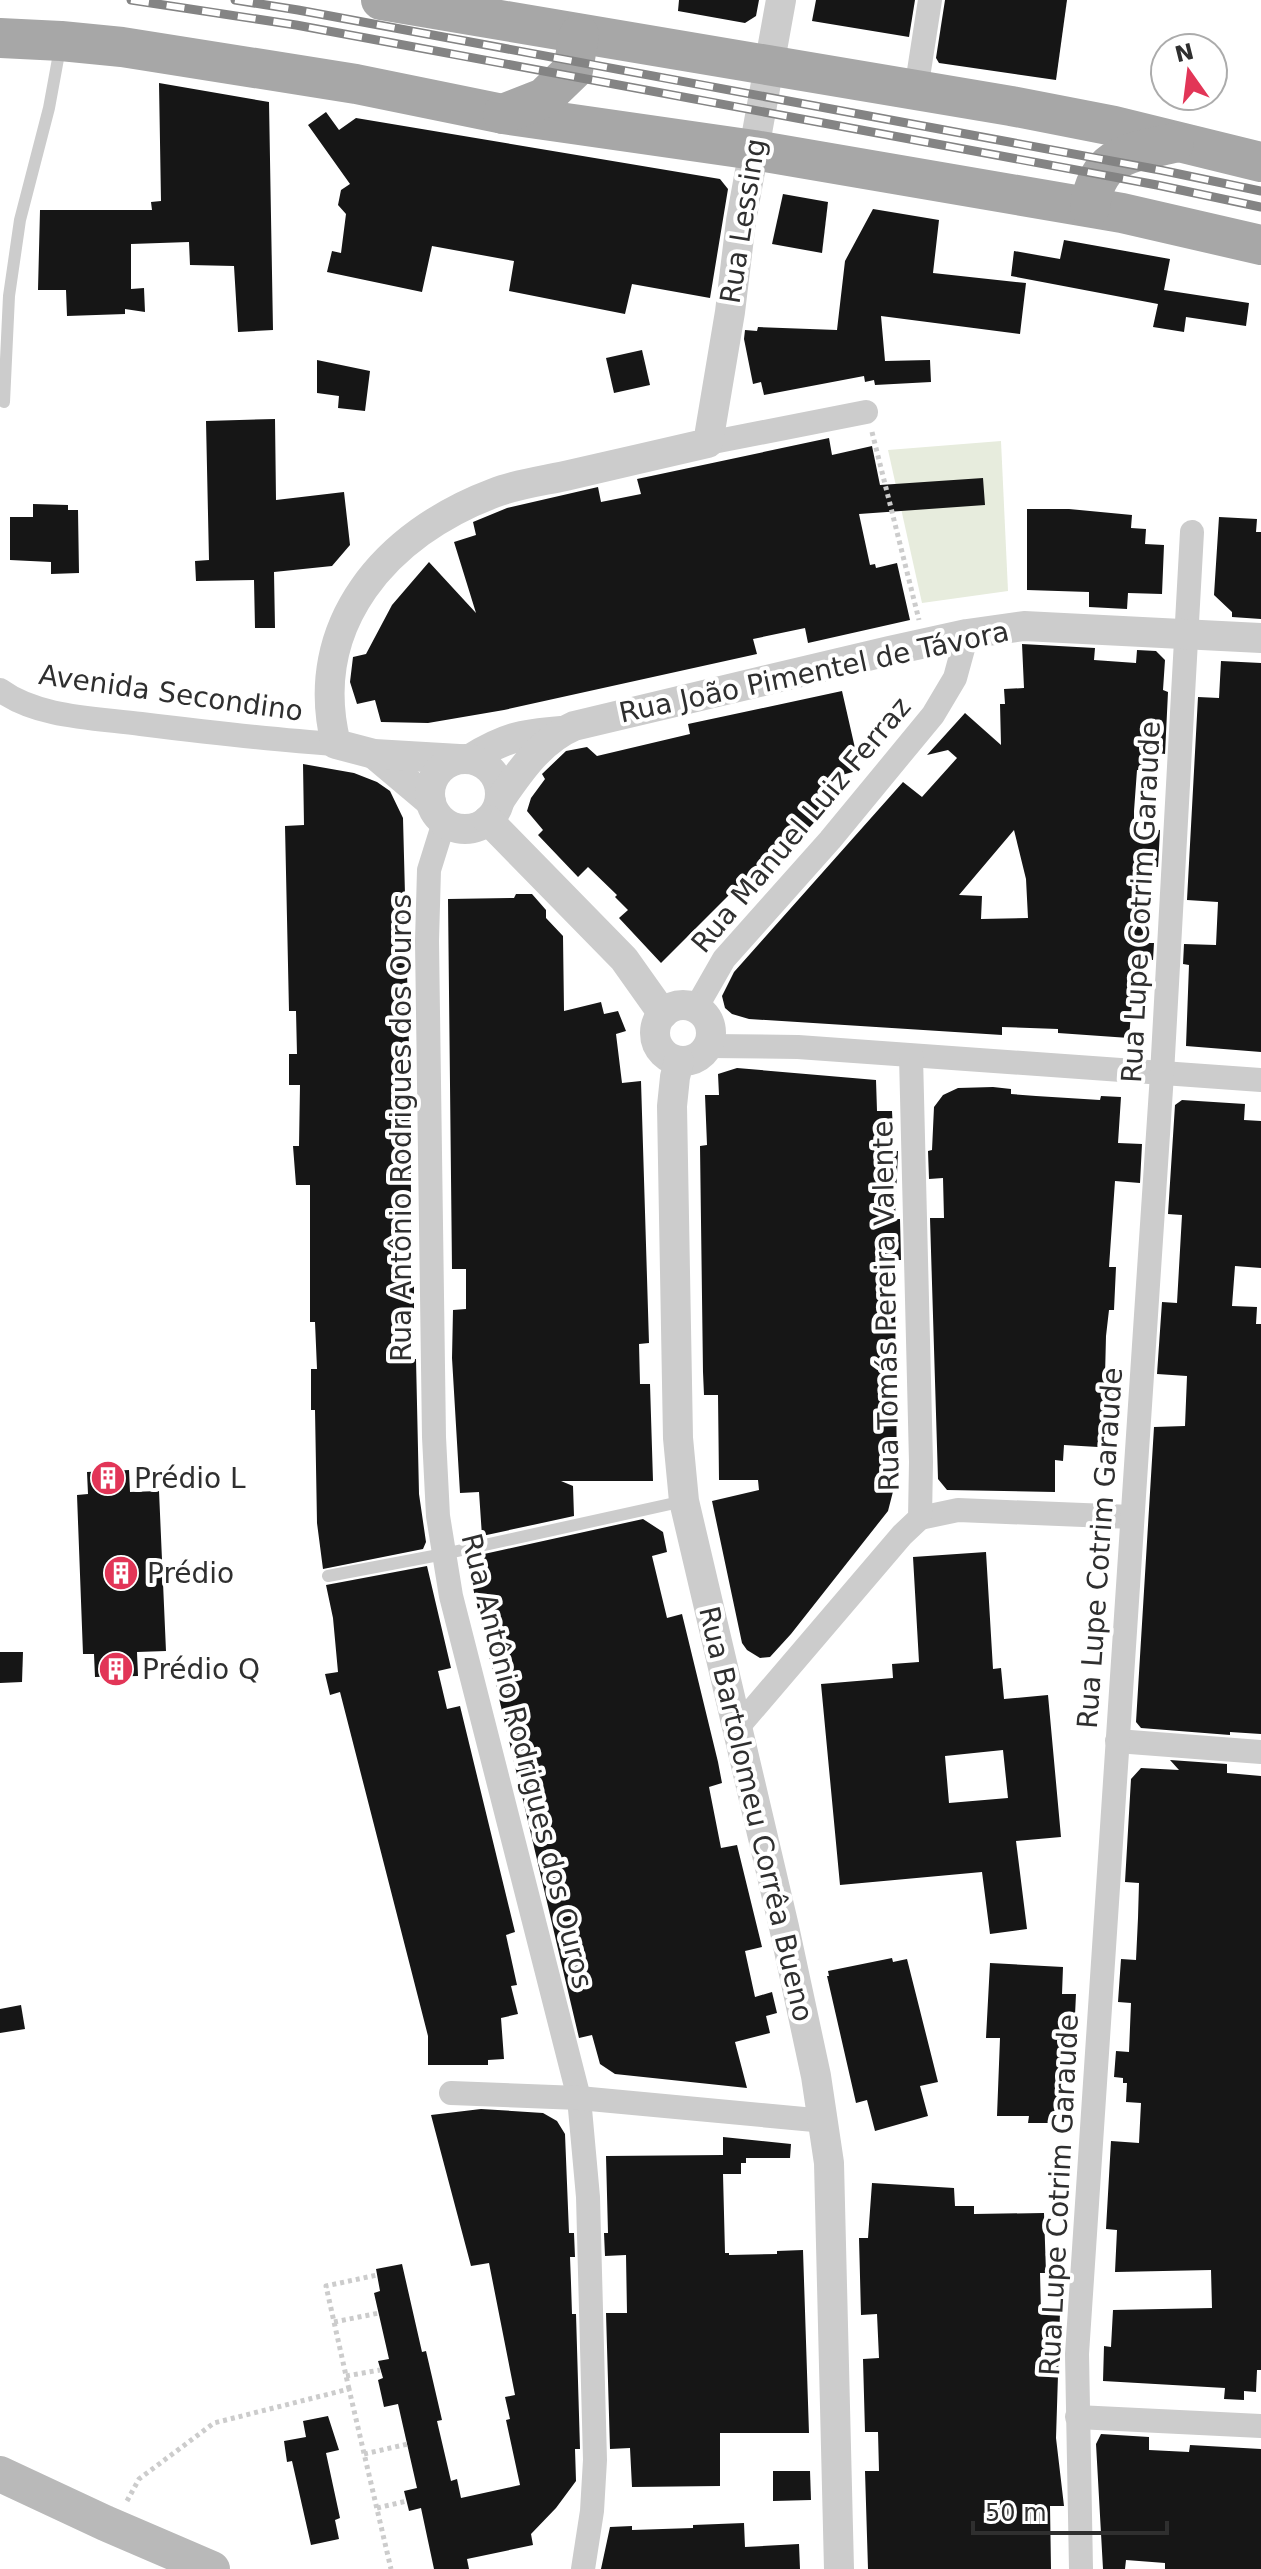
<svg xmlns="http://www.w3.org/2000/svg" width="1261" height="2569" viewBox="0 0 1261 2569" font-family="'DejaVu Sans',sans-serif">
<style>
.green{fill:#e7ecdd}
.building{fill:#161616;fill-rule:evenodd}
.lines{fill:none;stroke-linecap:round;stroke-linejoin:round}
.path{stroke:#ccc;stroke-width:5;stroke-dasharray:4 4;stroke-linecap:butt}
.service{stroke:#ccc;stroke-width:12}
.minor{stroke:#ccc;stroke-width:24}
.tertiary{stroke:#ccc;stroke-width:30}
.secondary{stroke:#b9b9b9;stroke-width:36}
.primary{stroke:#a7a7a7;stroke-width:40}
.rail-casing{stroke:#848484;stroke-width:9}
.rail{stroke:#fff;stroke-width:6;stroke-dasharray:18;stroke-linecap:butt}
.labels{text-anchor:middle;dominant-baseline:central;stroke-width:8;stroke-linejoin:round;paint-order:stroke}
.street-label{font-size:28px;fill:#2f2f2f;stroke:#fff}
.poi-label{font-size:28px;fill:#2f2f2f;stroke:#fff;text-anchor:start}
</style>
<rect width="100%" height="100%" fill="#fff"/>
<!-- green -->
<path class="green" d="M 1001,441 L 1008,591 L 922,603 L 888,450 Z"/>
<!-- building -->
<g class="building">
<path d="M 679,0 L 759,0 L 756,16 L 745,23 L 678,11 Z"/>
<path d="M 816,0 L 915,0 L 909,37 L 812,21 Z"/>
<path d="M 945,0 L 1067,0 L 1056,80 L 939,63 L 936,58 Z"/>
<path d="M 159,83 L 269,102 L 273,330 L 238,332 L 234,266 L 190,265 L 189,242 L 131,244 L 131,289 L 144,288 L 145,312 L 125,309 L 125,314 L 67,316 L 66,290 L 38,290 L 40,210 L 152,210 L 151,202 L 161,201 Z"/>
<path d="M 326,112 L 339,130 L 356,118 L 720,179 L 728,189 L 710,298 L 632,284 L 625,314 L 509,291 L 514,261 L 432,246 L 422,292 L 327,272 L 332,251 L 341,253 L 346,214 L 338,205 L 341,190 L 350,184 L 308,125 Z"/>
<path d="M 783,194 L 828,202 L 822,253 L 772,244 Z"/>
<path d="M 873,209 L 939,220 L 933,273 L 1026,283 L 1020,334 L 881,316 L 885,361 L 930,360 L 931,382 L 875,385 L 874,380 L 865,382 L 864,376 L 764,395 L 761,382 L 753,384 L 744,339 L 745,330 L 757,331 L 758,327 L 837,330 L 845,261 Z"/>
<path d="M 1064,240 L 1170,259 L 1164,290 L 1249,303 L 1246,326 L 1186,317 L 1184,332 L 1153,327 L 1158,304 L 1011,276 L 1014,251 L 1060,259 Z"/>
<path d="M 642,350 L 650,385 L 614,393 L 606,358 Z"/>
<path d="M 317,360 L 370,371 L 365,411 L 338,408 L 339,396 L 317,393 Z"/>
<path d="M 275,419 L 276,500 L 344,492 L 350,545 L 332,566 L 274,572 L 275,628 L 255,628 L 254,580 L 196,581 L 195,561 L 209,560 L 206,421 Z"/>
<path d="M 829,438 L 832,455 L 872,446 L 880,485 L 983,478 L 985,505 L 859,514 L 870,565 L 875,564 L 876,568 L 897,563 L 910,620 L 808,643 L 805,628 L 753,639 L 757,654 L 504,710 L 428,723 L 381,722 L 375,700 L 357,704 L 350,682 L 353,657 L 366,654 L 392,605 L 429,562 L 476,613 L 454,542 L 476,535 L 473,522 L 507,508 L 598,487 L 601,502 L 641,494 L 637,479 Z"/>
<path d="M 33,504 L 68,505 L 68,510 L 78,510 L 79,573 L 51,574 L 51,562 L 10,560 L 10,517 L 33,517 Z"/>
<path d="M 1027,509 L 1069,509 L 1132,515 L 1131,528 L 1146,529 L 1145,544 L 1164,545 L 1162,594 L 1128,593 L 1127,609 L 1089,607 L 1089,592 L 1027,590 Z"/>
<path d="M 1219,517 L 1257,519 L 1256,532 L 1261,532 L 1261,619 L 1232,617 L 1232,612 L 1214,595 Z"/>
<path d="M 1022,644 L 1095,648 L 1094,660 L 1136,663 L 1137,650 L 1156,651 L 1165,660 L 1163,690 L 1168,692 L 1165,754 L 1152,752 L 1151,771 L 1137,770 L 1134,811 L 1134,828 L 1160,830 L 1158,867 L 1137,865 L 1135,909 L 1149,910 L 1147,943 L 1154,943 L 1153,960 L 1146,959 L 1146,967 L 1135,966 L 1129,1038 L 1058,1033 L 1058,1029 L 1002,1027 L 1002,1035 L 749,1019 L 732,1014 L 725,1008 L 722,996 L 734,972 L 903,782 L 922,797 L 957,758 L 948,750 L 927,755 L 965,713 L 1001,745 L 1000,704 L 1005,704 L 1004,689 L 1024,688 ZM 1014,830 L 1026,879 L 1028,918 L 981,919 L 982,896 L 959,895 Z"/>
<path d="M 1221,661 L 1261,663 L 1261,1052 L 1186,1046 L 1189,965 L 1183,964 L 1184,944 L 1216,945 L 1218,902 L 1187,900 L 1198,697 L 1219,698 Z"/>
<path d="M 842,691 L 860,770 L 824,780 L 830,805 L 740,904 L 730,894 L 661,963 L 619,918 L 628,910 L 615,897 L 617,895 L 588,867 L 578,877 L 538,835 L 543,830 L 527,811 L 531,798 L 545,779 L 542,774 L 566,751 L 587,747 L 597,756 L 690,734 L 688,724 Z"/>
<path d="M 303,764 L 354,773 L 377,782 L 390,791 L 403,818 L 409,1048 L 412,1048 L 409,1094 L 412,1241 L 401,1241 L 402,1281 L 414,1281 L 414,1319 L 399,1320 L 400,1359 L 416,1359 L 419,1494 L 426,1542 L 423,1549 L 323,1569 L 317,1523 L 315,1410 L 311,1410 L 311,1369 L 317,1369 L 315,1322 L 310,1322 L 310,1185 L 296,1185 L 293,1146 L 299,1146 L 300,1085 L 289,1085 L 289,1054 L 297,1054 L 296,1011 L 289,1011 L 285,826 L 304,825 Z"/>
<path d="M 516,894 L 532,894 L 546,910 L 546,918 L 563,936 L 564,1011 L 601,1002 L 604,1014 L 618,1011 L 626,1031 L 616,1034 L 622,1083 L 641,1081 L 649,1343 L 639,1344 L 640,1384 L 650,1384 L 653,1481 L 561,1481 L 573,1486 L 574,1516 L 482,1536 L 479,1492 L 460,1493 L 452,1358 L 453,1310 L 466,1309 L 466,1269 L 452,1269 L 448,899 L 514,898 Z"/>
<path d="M 737,1068 L 876,1080 L 877,1111 L 892,1111 L 894,1151 L 898,1151 L 895,1219 L 900,1219 L 901,1260 L 883,1260 L 883,1300 L 895,1300 L 897,1476 L 888,1511 L 791,1634 L 770,1657 L 760,1658 L 747,1650 L 742,1643 L 712,1501 L 759,1490 L 758,1480 L 719,1480 L 718,1395 L 704,1395 L 703,1372 L 700,1146 L 707,1145 L 705,1095 L 719,1095 L 718,1074 Z"/>
<path d="M 993,1087 L 1011,1089 L 1011,1094 L 1036,1096 L 1100,1100 L 1101,1096 L 1121,1097 L 1118,1143 L 1142,1144 L 1140,1183 L 1115,1181 L 1109,1267 L 1116,1267 L 1114,1310 L 1109,1310 L 1106,1336 L 1105,1376 L 1119,1377 L 1117,1413 L 1112,1413 L 1110,1436 L 1099,1435 L 1098,1447 L 1064,1445 L 1063,1461 L 1055,1460 L 1055,1492 L 947,1490 L 938,1479 L 930,1218 L 944,1218 L 943,1178 L 929,1179 L 928,1151 L 932,1150 L 934,1107 L 943,1095 L 958,1088 Z"/>
<path d="M 1182,1100 L 1245,1104 L 1244,1120 L 1261,1121 L 1261,1268 L 1235,1266 L 1232,1306 L 1257,1307 L 1256,1324 L 1261,1324 L 1261,1734 L 1230,1732 L 1230,1735 L 1141,1728 L 1136,1722 L 1154,1427 L 1185,1426 L 1187,1376 L 1157,1374 L 1162,1302 L 1177,1303 L 1182,1215 L 1168,1214 L 1175,1105 Z"/>
<path d="M 129,1470 L 130,1492 L 159,1491 L 166,1651 L 137,1652 L 138,1676 L 95,1677 L 94,1654 L 83,1654 L 77,1495 L 88,1494 L 87,1472 Z"/>
<path d="M 643,1519 L 663,1532 L 667,1552 L 652,1556 L 667,1618 L 682,1614 L 718,1762 L 722,1783 L 709,1787 L 721,1848 L 737,1845 L 762,1947 L 745,1951 L 755,1997 L 772,1992 L 777,2013 L 766,2016 L 770,2033 L 735,2042 L 747,2088 L 615,2074 L 600,2064 L 592,2035 L 579,2038 L 466,1558 Z"/>
<path d="M 986,1552 L 993,1669 L 1001,1668 L 1004,1699 L 1048,1695 L 1061,1837 L 1016,1841 L 1027,1929 L 990,1934 L 982,1872 L 840,1885 L 821,1684 L 893,1678 L 892,1664 L 919,1662 L 913,1557 ZM 1003,1750 L 1008,1798 L 949,1803 L 945,1756 Z"/>
<path d="M 427,1566 L 451,1668 L 438,1671 L 447,1709 L 460,1706 L 515,1932 L 506,1935 L 517,1985 L 511,1986 L 518,2014 L 501,2018 L 504,2059 L 488,2060 L 488,2065 L 428,2065 L 428,2036 L 340,1692 L 330,1695 L 325,1674 L 338,1672 L 333,1618 L 326,1585 Z"/>
<path d="M 0,1652 L 23,1652 L 22,1682 L 0,1683 Z"/>
<path d="M 1170,1760 L 1227,1764 L 1227,1773 L 1261,1776 L 1261,2370 L 1257,2370 L 1256,2392 L 1244,2391 L 1244,2400 L 1224,2399 L 1225,2388 L 1103,2381 L 1104,2346 L 1111,2347 L 1113,2310 L 1212,2308 L 1211,2270 L 1115,2272 L 1117,2230 L 1106,2229 L 1111,2141 L 1139,2143 L 1141,2103 L 1126,2102 L 1127,2083 L 1123,2083 L 1123,2078 L 1114,2077 L 1116,2051 L 1129,2052 L 1131,2003 L 1118,2002 L 1121,1959 L 1136,1960 L 1138,1918 L 1139,1883 L 1125,1882 L 1131,1779 L 1141,1768 L 1179,1770 Z"/>
<path d="M 892,1958 L 893,1962 L 907,1959 L 938,2082 L 920,2086 L 928,2116 L 875,2131 L 867,2100 L 856,2103 L 827,1976 L 829,1976 L 828,1971 Z"/>
<path d="M 990,1963 L 1063,1967 L 1062,1994 L 1076,1994 L 1073,2058 L 1059,2058 L 1057,2123 L 1028,2123 L 1029,2116 L 997,2116 L 1000,2038 L 986,2038 Z"/>
<path d="M 21,2005 L 25,2029 L 0,2033 L 0,2009 Z"/>
<path d="M 481,2109 L 543,2113 L 557,2121 L 565,2134 L 569,2233 L 574,2233 L 575,2257 L 570,2257 L 571,2283 L 572,2314 L 576,2314 L 580,2449 L 575,2449 L 576,2481 L 556,2508 L 531,2534 L 533,2545 L 467,2559 L 469,2569 L 434,2569 L 421,2508 L 409,2511 L 404,2491 L 417,2488 L 398,2404 L 384,2407 L 378,2380 L 383,2378 L 378,2361 L 389,2359 L 374,2293 L 380,2291 L 376,2269 L 402,2264 L 422,2352 L 426,2351 L 442,2420 L 437,2421 L 451,2481 L 457,2479 L 461,2498 L 520,2485 L 506,2420 L 510,2419 L 505,2397 L 515,2395 L 489,2263 L 471,2266 L 431,2115 Z"/>
<path d="M 723,2137 L 791,2144 L 790,2158 L 746,2158 L 746,2163 L 741,2163 L 741,2174 L 723,2174 L 725,2253 L 729,2253 L 729,2255 L 777,2254 L 777,2251 L 803,2250 L 809,2433 L 720,2433 L 720,2486 L 632,2487 L 630,2448 L 610,2449 L 606,2313 L 627,2313 L 626,2255 L 605,2256 L 604,2233 L 608,2233 L 606,2156 L 723,2155 Z"/>
<path d="M 872,2183 L 954,2188 L 955,2206 L 974,2206 L 974,2214 L 1044,2213 L 1046,2273 L 1040,2273 L 1041,2312 L 1060,2312 L 1056,2438 L 1064,2506 L 1050,2506 L 1051,2569 L 868,2569 L 865,2471 L 879,2471 L 878,2432 L 865,2432 L 863,2359 L 879,2358 L 877,2314 L 861,2315 L 859,2238 L 868,2238 Z"/>
<path d="M 328,2416 L 339,2450 L 326,2453 L 340,2518 L 335,2520 L 339,2539 L 311,2545 L 292,2461 L 287,2462 L 284,2441 L 306,2437 L 303,2421 Z"/>
<path d="M 1101,2434 L 1149,2437 L 1149,2450 L 1189,2452 L 1190,2445 L 1261,2449 L 1261,2569 L 1165,2569 L 1165,2563 L 1126,2560 L 1125,2569 L 1103,2569 L 1096,2444 Z"/>
<path d="M 773,2471 L 810,2471 L 811,2500 L 773,2501 Z"/>
<path d="M 744,2523 L 745,2547 L 799,2544 L 800,2569 L 601,2569 L 610,2527 L 632,2526 L 632,2530 L 693,2528 L 693,2525 Z"/>
</g>
<g class="lines">
<!-- path -->
<g class="path">
<path d="M 872,432 L 919,620"/>
<path d="M 334,2322 L 379,2313"/>
<path d="M 346,2376 L 380,2370"/>
<path d="M 349,2389 L 326,2286 L 377,2275"/>
<path d="M 364,2454 L 408,2444"/>
<path d="M 127,2501 L 139,2479 L 214,2423 L 349,2389 L 391,2569"/>
<path d="M 377,2508 L 407,2501"/>
</g>
<!-- service -->
<g class="service">
<path d="M 4,402 L 9,296 L 20,220 L 49,108 L 60,48"/>
<path d="M 328,1576 L 444,1554 L 684,1501"/>
</g>
<!-- minor -->
<g class="minor">
<path d="M 916,90 L 930,0"/>
<path d="M 708,443 L 866,412"/>
<path d="M 0,690 C 38,718 96,718 141,724 C 206,732 271,740 336,744"/>
<path d="M 444,822 L 429,870 L 427,941 L 434,1437 L 438,1516 L 451,1596 L 579,2098 L 588,2197 L 595,2460 L 592,2511 L 583,2569"/>
<path d="M 696,1008 L 724,959 L 830,840 L 933,715 L 955,678 L 967,634"/>
<path d="M 709,1046 L 798,1047 L 1261,1080"/>
<path d="M 920,1518 L 958,1510 L 1132,1517"/>
<path d="M 738,1727 L 902,1535 L 920,1518 L 921,1462 L 911,1056"/>
<path d="M 1117,1741 L 1261,1752"/>
<path d="M 451,2093 L 579,2098 L 825,2121"/>
<path d="M 1077,2417 L 1261,2426"/>
<path d="M 1081,2569 L 1077,2354 L 1162,1074 L 1192,532"/>
</g>
<!-- tertiary -->
<g class="tertiary">
<path d="M 374,754 L 431,802"/>
<path d="M 459,759 L 374,754 L 336,744 C 306,624 387,533 494,493 C 517,484 542,481 565,476 C 613,465 660,454 708,443 L 730,312 L 741,221 L 781,0"/>
<path d="M 470,759 C 504,738 521,734 561,731"/>
<circle cx="465" cy="794" r="35"/>
<path d="M 500,800 C 520,771 541,740 574,726 L 889,651 L 967,634 L 1024,626 L 1261,638"/>
<path d="M 488,820 L 624,959 L 663,1014"/>
<circle cx="683" cy="1033" r="28"/>
<path d="M 679,1061 L 675,1077 L 672,1106 L 678,1438 L 684,1501 L 784,1927 L 816,2076 L 829,2163 L 839,2569"/>
</g>
<!-- secondary -->
<path class="secondary" d="M 0,2474 L 105,2523 L 212,2569"/>
<!-- primary -->
<g class="primary">
<path d="M 381,0 L 1011,106 L 1114,126 L 1261,162"/>
<path d="M 0,38 L 61,41 L 122,47 L 356,84 L 503,114 L 754,150 L 1122,213 L 1261,245"/>
<path d="M 503,114 L 544,98 L 573,70 L 579,35"/>
<path d="M 1090,207 C 1097,154 1130,153 1174,143"/>
</g>
<!-- rail casing -->
<g class="rail-casing">
<g id="rail">
<path d="M 131,0 L 296,25 L 1157,185 L 1261,207"/>
<path d="M 235,0 L 298,10 L 1160,170 L 1261,191"/>
</g>
</g>
<!-- rail -->
<use href="#rail" class="rail"/>
</g>
<!-- icons -->
<defs>
<g id="building-disc" transform="scale(1.8)"><circle r="9.5" fill="#e23557" stroke="#fff"/><path d="M-4-6H4V6H1V3H-1V6H-4ZM-2.5-4.3h1.7v1.8h-1.7ZM.8-4.3h1.7v1.8H.8ZM-2.5-1h1.7V.8h-1.7ZM.8-1h1.7V.8H.8Z" fill="#fff"/></g>
</defs>
<g fill-rule="evenodd">
<use href="#building-disc" x="108" y="1478"/>
<use href="#building-disc" x="121" y="1573"/>
<use href="#building-disc" x="116" y="1669"/>
</g>
<g class="labels">
<!-- street labels -->
<g class="street-label">
<text transform="translate(743 221) rotate(-81)">Rua Lessing</text>
<text transform="translate(814 672) rotate(-12)">Rua João Pimentel de Távora</text>
<text transform="translate(171 693) rotate(8)">Avenida Secondino</text>
<text transform="translate(801 825) rotate(-50)">Rua Manuel Luiz Ferraz</text>
<text transform="translate(1141 902) rotate(-87)">Rua Lupe Cotrim Garaude</text>
<text transform="translate(401 1128) rotate(-90)">Rua Antônio Rodrigues dos Ouros</text>
<text transform="translate(886 1306) rotate(-91)">Rua Tomás Pereira Valente</text>
<text transform="translate(1100 1548) rotate(-86)">Rua Lupe Cotrim Garaude</text>
<text transform="translate(527 1761) rotate(76)">Rua Antônio Rodrigues dos Ouros</text>
<text transform="translate(756 1814) rotate(77)">Rua Bartolomeu Corrêa Bueno</text>
<text transform="translate(1059 2195) rotate(-87)">Rua Lupe Cotrim Garaude</text>
</g>
<!-- poi labels -->
<g class="poi-label">
<text x="134" y="1478">Prédio L</text>
<text x="147" y="1573">Prédio</text>
<text x="142" y="1669">Prédio Q</text>
</g>
</g>
<!-- north arrow -->
<g transform="translate(1189 72) rotate(346)"><circle r="38" fill="#ffffff" stroke="#acacac" stroke-width="2"/>
<path d="M0-6L14 30L0 20L-14 30Z" fill="#e23557"/>
<text y="-12" font-size="22" font-weight="bold" text-anchor="middle" fill="#2f2f2f">N</text>
</g>
<!-- scale -->
<path d="M973 2521v12h194v-12" fill="none" stroke="#2f2f2f" stroke-width="4"/>
<text x="985" y="2521" font-size="24" fill="#2f2f2f" stroke="#ffffff" stroke-width="6" paint-order="stroke">50 m</text>
</svg>
